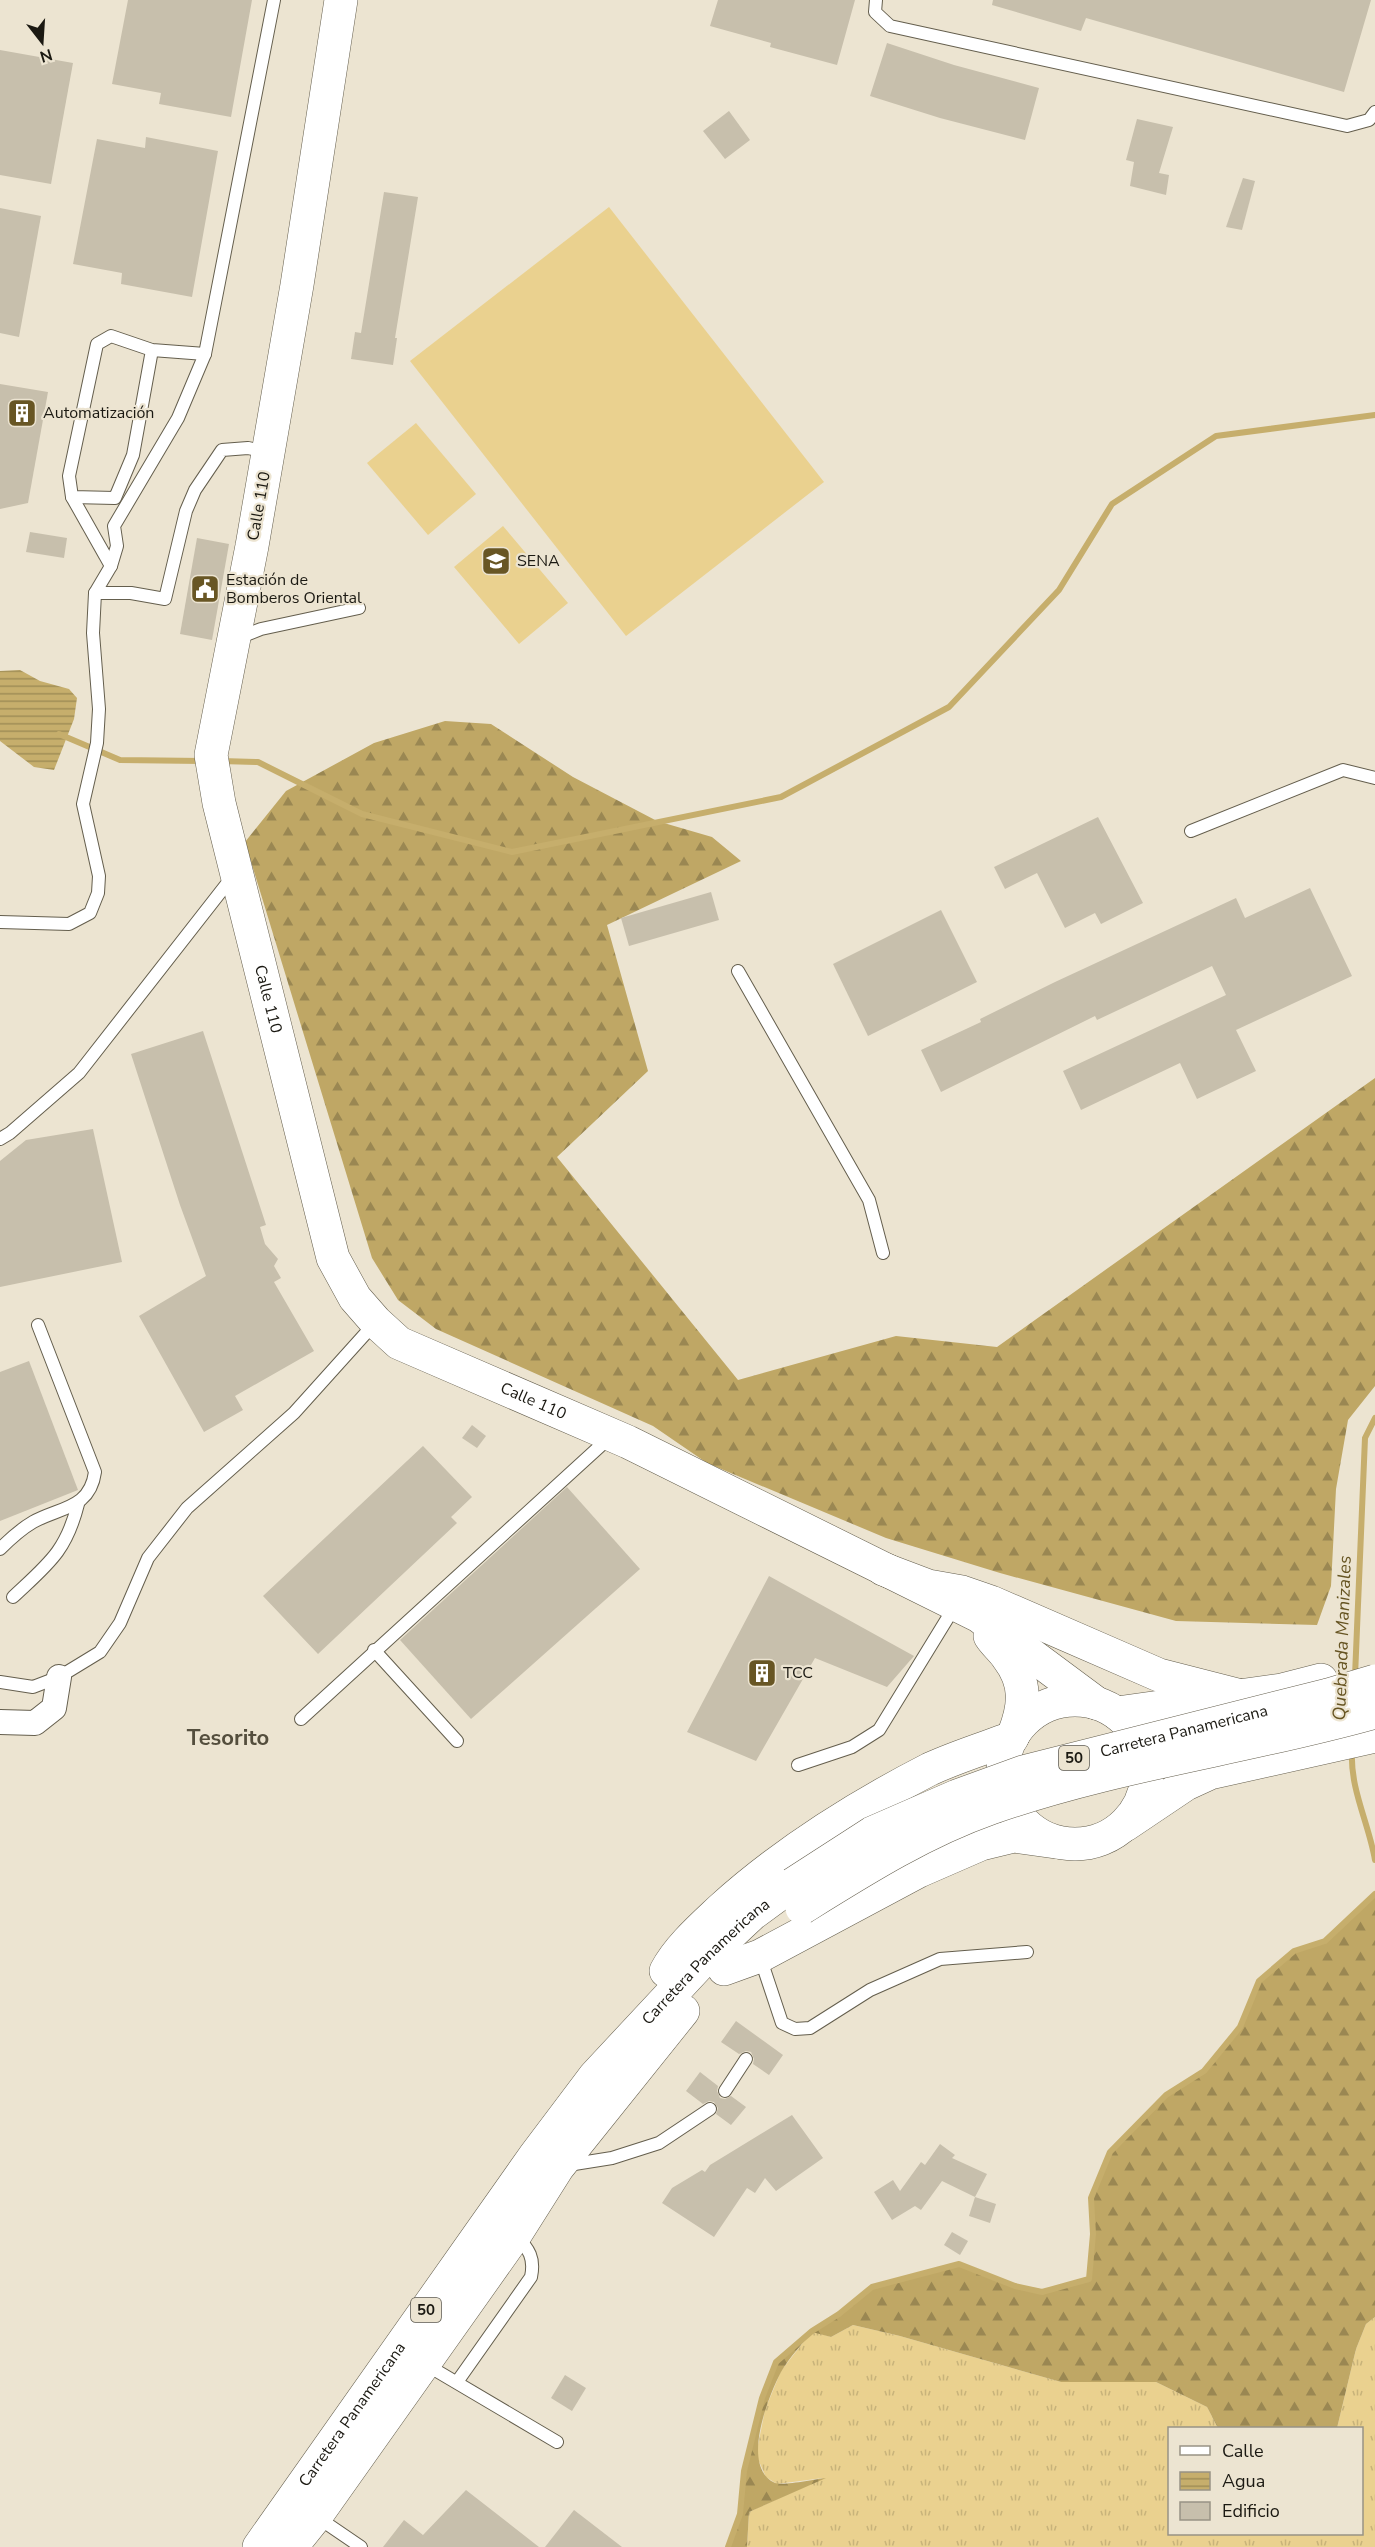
<svg xmlns="http://www.w3.org/2000/svg" width="1375" height="2547" viewBox="0 0 1375 2547" font-family="'Nunito Sans',sans-serif">
<style>
.grass{fill:url(#grass-tufts)}
.forest{fill:url(#forest-firs)}
.pitch{fill:#ead18f}
.water{fill:url(#water-rules)}
.lines{fill:none;stroke-linecap:round;stroke-linejoin:round}
.stream{stroke:#c6ae6c;stroke-width:6}
.building{fill:#c7bfac}
.service-casing{stroke:#645e4d;stroke-width:14}
.minor-casing{stroke:#645e4d;stroke-width:26}
.secondary-casing{stroke:#645e4d;stroke-width:34}
.trunk-casing{stroke:#645e4d;stroke-width:34}
.service{stroke:#fff;stroke-width:12}
.minor{stroke:#fff;stroke-width:24}
.secondary{stroke:#fff;stroke-width:33}
.trunk{stroke:#fff;stroke-width:33}
.trunk-bridge-casing{stroke:#645e4d;stroke-width:34;stroke-linecap:butt}
.trunk-bridge{stroke:#fff;stroke-width:33}
.labels{text-anchor:middle;dominant-baseline:central;stroke-width:4.5;stroke-linejoin:round;paint-order:stroke}
.shield{fill:#ece4d1;stroke:#5a564b;stroke-width:1.5}
.shield-label{font-size:15px;font-weight:bold;fill:#1b1912}
.poi-label{font-size:16px;fill:#1b1912;stroke:#ece4d1;text-anchor:start}
.street-label{font-size:16px;fill:#1b1912;stroke:#ece4d1}
.water-label{font-size:18px;font-style:italic;fill:#665422;stroke:#ece4d1}
.district-label{font-size:22px;font-weight:bold;fill:#544e3d;stroke:#ece4d1}
</style>
<defs>
<pattern id="grass-tufts" width="24" height="20" patternUnits="userSpaceOnUse" patternTransform="scale(1.5)"><rect width="24" height="20" fill="#ead18f"/><path d="M3 7l-1-3M5 7V3M7 7l1-3M15 17l-1-3M17 17v-4M19 17l1-3" fill="none" stroke="#c8b37a"/></pattern>
<pattern id="forest-firs" width="22" height="20" patternUnits="userSpaceOnUse" patternTransform="scale(1.5)"><rect width="22" height="20" fill="#bfa765"/><path d="M5 1l3.5 6h-7zM16 11l3.5 6h-7z" fill="#9a8752"/></pattern>
<pattern id="water-rules" width="6" height="5" patternUnits="userSpaceOnUse" patternTransform="scale(1.5)"><rect width="6" height="5" fill="#c6ae6c"/><path d="M0 2.5h6" fill="none" stroke="#a08d57"/></pattern>
</defs>
<rect width="100%" height="100%" fill="#ece4d1"/>
<!-- grass -->
<path class="grass" d="M 1375,2317 L 1375,2547 L 747,2547 L 749,2512 L 823,2478 L 777,2484 L 766,2477 L 756,2455 L 765,2410 L 781,2371 L 812,2331 L 831,2337 L 853,2325 L 900,2336 L 1061,2382 L 1156,2382 L 1207,2407 L 1218,2428 L 1170,2428 L 1170,2534 L 1362,2534 L 1362,2428 L 1337,2428 L 1356,2349 L 1366,2324 Z"/>
<!-- forest -->
<g class="forest">
<path d="M 445,721 L 491,724 L 573,777 L 657,821 L 712,837 L 741,861 L 607,925 L 648,1071 L 557,1157 L 738,1380 L 896,1336 L 997,1347 L 1375,1078 L 1375,1386 L 1348,1420 L 1336,1489 L 1331,1586 L 1317,1625 L 1176,1621 L 1000,1573 L 886,1538 L 707,1463 L 653,1426 L 436,1329 L 398,1300 L 372,1258 L 245,842 L 286,791 L 374,743 Z"/>
<path d="M 1375,1894 L 1375,2317 L 1366,2324 L 1356,2349 L 1337,2428 L 1218,2428 L 1207,2407 L 1156,2382 L 1061,2382 L 900,2336 L 853,2325 L 831,2337 L 812,2332 C 802,2344 789,2358 781,2372 C 768,2397 740,2467 775,2483 C 784,2486 815,2479 826,2478 L 749,2512 L 747,2547 L 728,2547 L 740,2514 L 744,2471 L 762,2398 L 776,2362 L 812,2331 L 839,2314 L 872,2287 L 959,2264 L 1015,2286 L 1042,2292 L 1089,2279 L 1093,2234 L 1091,2198 L 1110,2152 L 1166,2095 L 1204,2071 L 1240,2027 L 1259,1981 L 1294,1951 L 1325,1941 Z"/>
</g>
<!-- pitch -->
<g class="pitch">
<path d="M 609,207 L 824,482 L 626,636 L 410,361 Z"/>
<path d="M 416,423 L 476,494 L 428,535 L 367,463 Z"/>
<path d="M 503,526 L 568,603 L 519,644 L 454,567 Z"/>
</g>
<!-- water -->
<path class="water" d="M 20,670 L 40,681 L 69,689 L 77,698 L 74,719 L 54,770 L 34,767 L 0,741 L 0,671 Z"/>
<g class="lines">
<!-- stream -->
<g class="stream">
<path d="M 59,734 L 120,760 L 202,761"/>
<path d="M 221,761 L 258,762 L 362,814 L 512,852 L 781,797 L 949,707 L 1059,590 L 1112,504 L 1216,436 L 1375,415"/>
<path d="M 1355,1676 L 1365,1438 L 1375,1418"/>
<path d="M 1352,1752 C 1350,1789 1369,1824 1375,1860"/>
<path d="M 728,2547 L 740,2514 L 744,2471 L 762,2398 L 776,2362 L 812,2331 L 839,2314 L 872,2287 L 959,2264 L 1015,2286 L 1042,2292 L 1089,2279 L 1093,2234 L 1091,2198 L 1110,2152 L 1166,2095 L 1204,2071 L 1240,2027 L 1259,1981 L 1294,1951 L 1325,1941 L 1375,1894"/>
</g>
</g>
<!-- building -->
<g class="building">
<path d="M 128,0 L 252,0 L 231,117 L 159,104 L 161,93 L 112,84 Z"/>
<path d="M 718,0 L 855,0 L 837,65 L 770,47 L 771,43 L 710,26 Z"/>
<path d="M 993,0 L 1371,0 L 1344,92 L 1086,18 L 1081,31 L 992,5 Z"/>
<path d="M 887,43 L 954,65 L 1039,88 L 1025,140 L 940,118 L 870,96 Z"/>
<path d="M 0,50 L 73,63 L 51,184 L 0,175 Z"/>
<path d="M 729,111 L 750,140 L 725,159 L 703,131 Z"/>
<path d="M 1137,119 L 1173,127 L 1159,173 L 1169,175 L 1166,195 L 1130,186 L 1134,162 L 1126,160 Z"/>
<path d="M 146,137 L 218,151 L 192,297 L 121,284 L 122,273 L 73,264 L 97,139 L 145,148 Z"/>
<path d="M 1243,178 L 1255,181 L 1242,230 L 1226,227 Z"/>
<path d="M 384,192 L 418,197 L 395,338 L 397,338 L 393,365 L 351,359 L 355,332 L 361,333 Z"/>
<path d="M 0,208 L 41,216 L 19,337 L 0,333 Z"/>
<path d="M 0,384 L 48,392 L 28,503 L 0,509 Z"/>
<path d="M 30,532 L 67,538 L 64,558 L 26,552 Z"/>
<path d="M 197,538 L 229,544 L 212,640 L 180,634 Z"/>
<path d="M 1098,817 L 1143,903 L 1101,924 L 1095,913 L 1065,928 L 1037,873 L 1005,889 L 994,867 Z"/>
<path d="M 1310,888 L 1352,976 L 1236,1030 L 1256,1071 L 1197,1099 L 1180,1063 L 1081,1110 L 1063,1071 L 1226,995 L 1212,966 L 1097,1020 L 1095,1016 L 941,1092 L 921,1050 L 981,1022 L 980,1019 L 1055,982 L 1236,898 L 1245,918 Z"/>
<path d="M 711,892 L 719,920 L 629,946 L 621,918 Z"/>
<path d="M 941,910 L 977,982 L 868,1036 L 833,964 Z"/>
<path d="M 203,1031 L 266,1225 L 260,1227 L 265,1244 L 278,1259 L 274,1266 L 281,1278 L 274,1282 L 314,1351 L 235,1396 L 243,1410 L 204,1432 L 139,1316 L 206,1276 L 180,1205 L 131,1054 Z"/>
<path d="M 93,1129 L 122,1262 L 0,1287 L 0,1161 L 26,1140 Z"/>
<path d="M 29,1361 L 78,1490 L 0,1521 L 0,1372 Z"/>
<path d="M 472,1425 L 486,1436 L 477,1448 L 462,1438 Z"/>
<path d="M 423,1446 L 472,1497 L 451,1517 L 457,1523 L 318,1654 L 263,1596 Z"/>
<path d="M 567,1487 L 640,1569 L 471,1719 L 400,1640 Z"/>
<path d="M 769,1576 L 914,1656 L 887,1687 L 815,1658 L 756,1761 L 687,1732 Z"/>
<path d="M 736,2021 L 783,2055 L 769,2075 L 753,2064 L 754,2059 L 751,2052 L 746,2051 L 739,2054 L 721,2042 Z"/>
<path d="M 700,2072 L 718,2086 L 717,2091 L 720,2098 L 725,2099 L 731,2096 L 746,2107 L 731,2125 L 716,2114 L 718,2108 L 714,2102 L 709,2101 L 703,2104 L 686,2091 Z"/>
<path d="M 792,2115 L 823,2158 L 776,2191 L 765,2178 L 755,2193 L 747,2188 L 714,2237 L 662,2203 L 672,2188 L 702,2170 L 705,2172 L 710,2165 Z"/>
<path d="M 940,2144 L 955,2155 L 952,2158 L 987,2174 L 975,2197 L 942,2181 L 921,2210 L 915,2206 L 892,2220 L 874,2192 L 893,2180 L 900,2191 L 921,2162 L 925,2165 Z"/>
<path d="M 975,2197 L 996,2204 L 990,2223 L 969,2216 Z"/>
<path d="M 952,2232 L 968,2241 L 960,2255 L 944,2245 Z"/>
<path d="M 565,2375 L 586,2388 L 572,2411 L 551,2398 Z"/>
<path d="M 466,2490 L 539,2547 L 383,2547 L 404,2520 L 423,2535 Z"/>
<path d="M 574,2510 L 622,2547 L 545,2547 Z"/>
</g>
<g class="lines">
<!-- service casing -->
<g class="service-casing">
<g id="service">
<path d="M 876,0 L 875,12 L 890,26 L 1347,126 L 1369,120 L 1375,112"/>
<path d="M 152,350 L 133,455 L 115,498 L 72,497 L 69,476 L 97,344 L 111,336 L 152,350 L 205,354"/>
<path d="M 72,497 L 111,566"/>
<path d="M 95,593 L 131,593 L 165,599 L 186,511 L 195,490 L 222,450 L 248,448 L 268,452"/>
<path d="M 238,638 L 261,629 L 359,608"/>
<path d="M 1191,831 L 1343,770 L 1375,778"/>
<path d="M 0,922 L 69,924 L 90,913 L 98,893 L 99,876 L 83,804 L 97,743 L 99,709 L 93,633 L 95,593 L 111,566 L 117,546 L 114,526 L 178,418 L 205,354 L 274,0"/>
<path d="M 738,971 L 869,1200 L 883,1253"/>
<path d="M 0,1139 L 10,1133 L 79,1073 L 233,876"/>
<path d="M 0,1549 C 10,1539 21,1529 33,1522 C 60,1507 90,1509 95,1472 L 38,1325"/>
<path d="M 13,1597 C 48,1564 66,1552 78,1504"/>
<path d="M 374,1650 L 457,1741"/>
<path d="M 0,1682 L 33,1687 L 59,1677 L 100,1652 L 120,1623 L 148,1558 L 187,1508 L 294,1413 L 375,1323"/>
<path d="M 301,1719 L 609,1438"/>
<path d="M 798,1765 L 852,1747 L 879,1730 L 955,1606"/>
<path d="M 760,1957 L 782,2023 L 795,2029 L 810,2028 L 870,1990 L 940,1959 L 1027,1952"/>
<path d="M 725,2091 L 746,2059"/>
<path d="M 568,2165 L 612,2158 L 659,2143 L 710,2109"/>
<path d="M 425,2364 L 557,2442"/>
<path d="M 457,2382 L 531,2277 C 535,2258 529,2249 516,2236"/>
<path d="M 317,2517 L 361,2547"/>
</g>
</g>
<!-- minor casing -->
<g class="minor-casing">
<path id="minor" d="M 0,1722 L 35,1723 L 54,1708 L 59,1677"/>
</g>
<!-- secondary casing -->
<g class="secondary-casing">
<g id="secondary">
<path id="s1" d="M 341,0 L 297,285 L 252,546 L 211,755 L 219,803 L 333,1258 L 355,1298 L 376,1322 L 399,1343 L 628,1442 L 979,1616 L 1096,1703"/>
<path d="M 990,1636 C 995,1644 1003,1650 1008,1658 C 1027,1683 1025,1706 1014,1734"/>
<circle cx="1075" cy="1772" r="72"/>
</g>
</g>
<!-- trunk casing -->
<g class="trunk-casing">
<g id="trunk">
<path d="M 883,1569 L 928,1586 L 962,1592 L 991,1602 L 1159,1675 L 1241,1696"/>
<path d="M 1117,1713 L 1282,1690 L 1321,1680"/>
<path d="M 1125,1825 L 1186,1784 L 1210,1773 L 1375,1736"/>
<path d="M 724,1969 L 760,1956 L 919,1871 L 981,1844 L 1014,1836 L 1056,1842"/>
<path d="M 666,1971 C 678,1948 702,1927 721,1909 C 783,1853 856,1807 930,1769 C 956,1757 985,1748 1012,1738"/>
<path id="s2" d="M 259,2547 L 534,2157 L 595,2076 L 705,1958 L 752,1914 L 793,1884"/>
<path d="M 291,2547 L 316,2516 L 515,2235 L 558,2167 L 683,2011"/>
</g>
</g>
<!-- service -->
<use href="#service" class="service"/>
<!-- minor -->
<use href="#minor" class="minor"/>
<!-- secondary -->
<use href="#secondary" class="secondary"/>
<!-- trunk -->
<use href="#trunk" class="trunk"/>
<!-- trunk-bridge casing -->
<g class="trunk-bridge-casing">
<g id="trunk-bridge">
<path id="s3" d="M 793,1884 L 872,1833 L 957,1796 L 1023,1772 L 1328,1695 L 1375,1681"/>
<path d="M 802,1908 C 863,1870 923,1832 991,1808 C 1116,1764 1248,1748 1375,1712"/>
</g>
</g>
<!-- trunk-bridge -->
<use href="#trunk-bridge" class="trunk-bridge"/>
</g>
<!-- icons -->
<defs>
<g id="building-square" transform="scale(1.5)"><rect x="-9" y="-9" width="18" height="18" rx="4" fill="#685624" stroke="#ece4d1"/><path d="M-4-6H4V6H1V3H-1V6H-4ZM-2.5-4.3h1.7v1.8h-1.7ZM.8-4.3h1.7v1.8H.8ZM-2.5-1h1.7V.8h-1.7ZM.8-1h1.7V.8H.8Z" fill="#fff"/></g>
<g id="university-square" transform="scale(1.5)"><rect x="-9" y="-9" width="18" height="18" rx="4" fill="#685624" stroke="#ece4d1"/><path d="M0-5L7-2L0 1L-7-2ZM-4 1L0 2.5L4 1V4Q0 6-4 4Z" fill="#fff"/></g>
<g id="civic-square" transform="scale(1.5)"><rect x="-9" y="-9" width="18" height="18" rx="4" fill="#685624" stroke="#ece4d1"/><path d="M-.6-6.5H3V-4.5H.6V-3L4-1V1h2V6H-6V1h2V-1L-.6-3ZM-1.2 2.5V6h2.4V2.5Z" fill="#fff"/></g>
</defs>
<g fill-rule="evenodd">
<use href="#building-square" x="22" y="413"/>
<use href="#university-square" x="496" y="561"/>
<use href="#civic-square" x="205" y="589"/>
<use href="#building-square" x="762" y="1673"/>
</g>
<g class="labels">
<!-- shield labels -->
<g class="shield">
<rect x="1059" y="1746" width="30" height="24" rx="4.5"/>
<rect x="411" y="2298" width="30" height="24" rx="4.5"/>
</g>
<g class="shield-label">
<text x="1074" y="1758">50</text>
<text x="426" y="2310">50</text>
</g>
<!-- poi labels -->
<g class="poi-label">
<text x="43" y="413">Automatización</text>
<text x="517" y="561">SENA</text>
<text x="226" y="580">Estación de<tspan x="226" dy="18">Bomberos Oriental</tspan></text>
<text x="783" y="1673">TCC</text>
</g>
<!-- street labels -->
<g class="street-label">
<text transform="translate(259 506) rotate(-80)">Calle 110</text>
<text stroke="none"><textPath href="#s1" startOffset="1017">Calle 110</textPath></text>
<text stroke="none"><textPath href="#s1" startOffset="1539">Calle 110</textPath></text>
<text stroke="none"><textPath href="#s3" startOffset="423">Carretera Panamericana</textPath></text>
<text stroke="none"><textPath href="#s2" startOffset="738">Carretera Panamericana</textPath></text>
<text stroke="none"><textPath href="#s2" startOffset="162">Carretera Panamericana</textPath></text>
</g>
<!-- water labels -->
<g class="water-label">
<text transform="translate(1342 1638) rotate(-88)">Quebrada Manizales</text>
</g>
<!-- district labels -->
<g class="district-label">
<text x="228" y="1738">Tesorito</text>
</g>
</g>
<!-- legend -->
<rect x="1168" y="2427" width="195" height="108" fill="#ece4d1" stroke="#989385" stroke-width="1.5"/>
<rect x="1180" y="2446" width="30" height="9" fill="#ffffff" stroke="#989385" stroke-width="1.5"/>
<text x="1222" y="2457" font-size="18" fill="#1b1912">Calle</text>
<rect x="1180" y="2472" width="30" height="18" fill="url(#water-rules)" stroke="#989385" stroke-width="1.5"/>
<text x="1222" y="2487" font-size="18" fill="#1b1912">Agua</text>
<rect x="1180" y="2502" width="30" height="18" fill="#c7bfac" stroke="#989385" stroke-width="1.5"/>
<text x="1222" y="2517" font-size="18" fill="#1b1912">Edificio</text>
<!-- north arrow -->
<g transform="translate(42 42) rotate(163)" stroke="#ece4d1" stroke-width="4.5" paint-order="stroke">
<path d="M0-4.5L10 22L0 15L-10 22Z" fill="#1b1912"/>
<text y="-9" font-size="16" font-weight="bold" text-anchor="middle" fill="#1b1912">N</text>
</g>
</svg>
